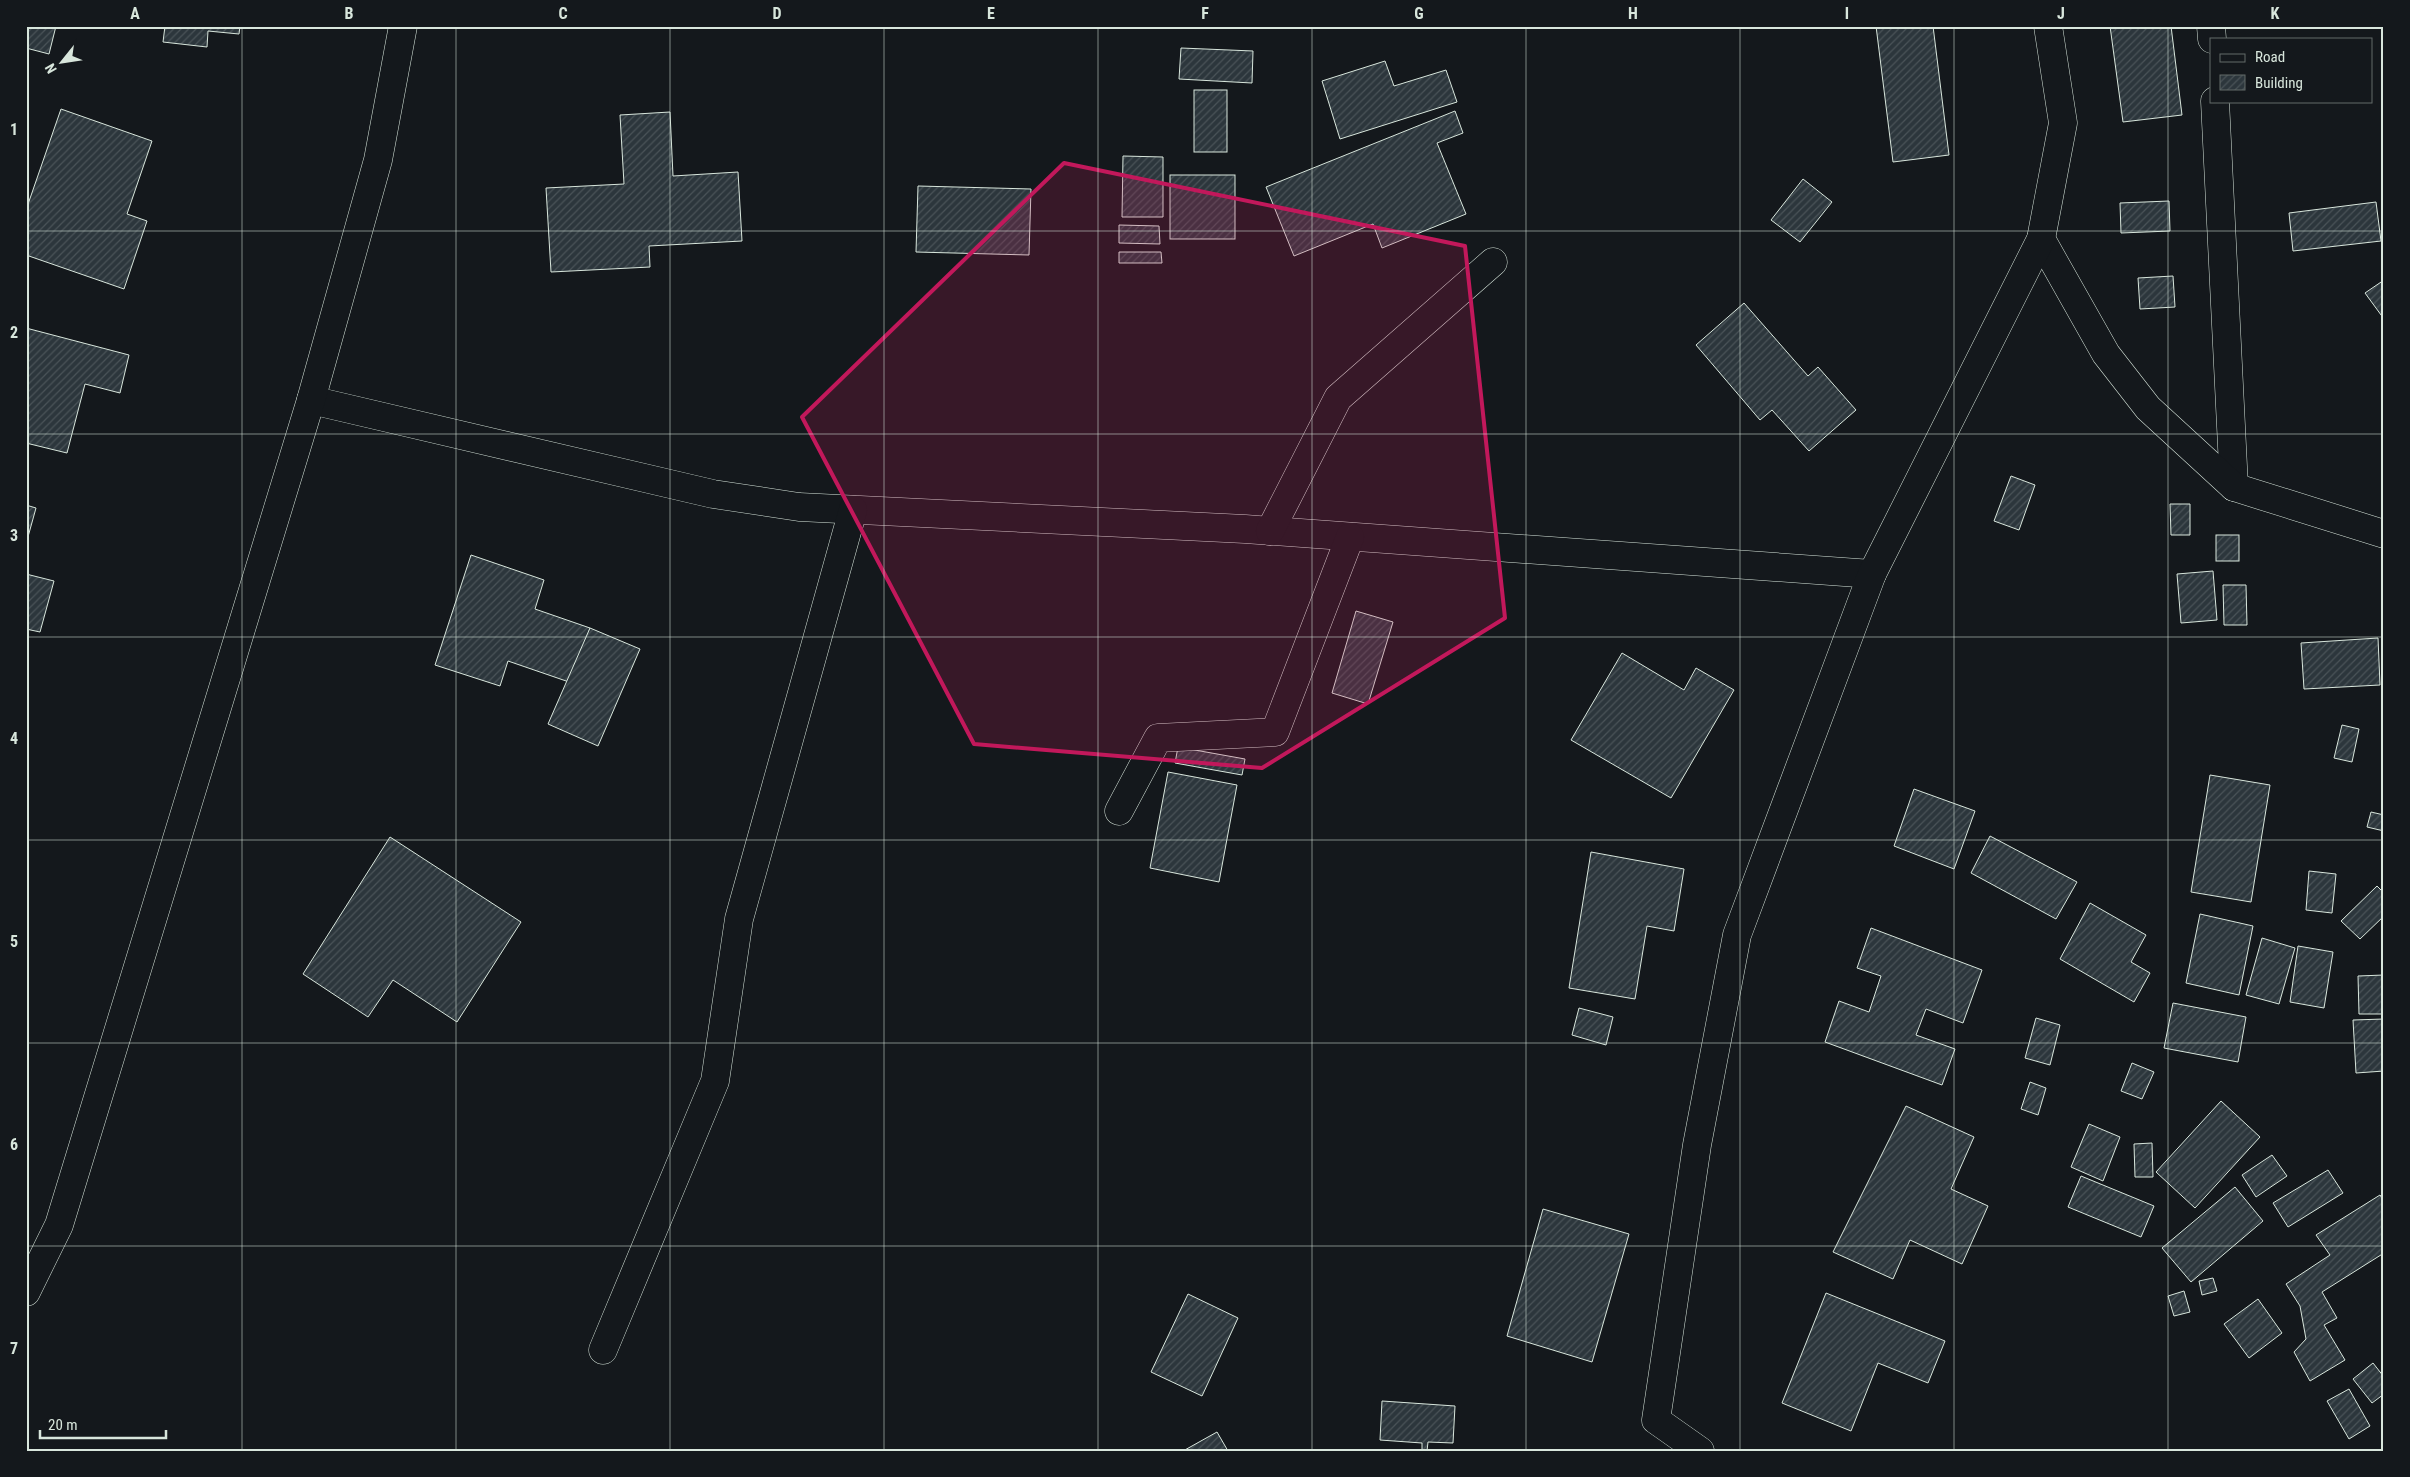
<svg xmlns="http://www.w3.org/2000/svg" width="2410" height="1477" viewBox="0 0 2410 1477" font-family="'Roboto Condensed',sans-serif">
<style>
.building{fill:url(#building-hatch);stroke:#d8e6dc}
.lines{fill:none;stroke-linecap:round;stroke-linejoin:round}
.minor-casing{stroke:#d8e6dc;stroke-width:29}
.minor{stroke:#14181c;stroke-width:28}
.marked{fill:#c2185b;fill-opacity:0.2;stroke:#c2185b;stroke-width:4;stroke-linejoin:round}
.grid{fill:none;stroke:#d8e6dc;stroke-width:1;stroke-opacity:0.55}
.neatline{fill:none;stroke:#d8e6dc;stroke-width:2}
.grid-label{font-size:16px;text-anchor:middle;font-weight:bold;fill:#d8e6dc}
</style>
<defs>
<pattern id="building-hatch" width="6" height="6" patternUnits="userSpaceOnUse" patternTransform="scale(1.25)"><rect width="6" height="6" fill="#2c363c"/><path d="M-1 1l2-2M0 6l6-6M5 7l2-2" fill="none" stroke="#4a5358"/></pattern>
</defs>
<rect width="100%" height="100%" fill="#14181c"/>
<!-- building -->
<g class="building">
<path d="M 26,26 L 56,26 L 49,54 L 26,48 Z"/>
<path d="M 165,26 L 240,26 L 239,34 L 208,31 L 207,47 L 163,42 Z"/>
<path d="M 1876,26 L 1933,26 L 1949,155 L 1893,162 Z"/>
<path d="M 2110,26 L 2171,26 L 2182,115 L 2123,122 Z"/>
<path d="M 1181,48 L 1253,51 L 1252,83 L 1179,79 Z"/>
<path d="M 1385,61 L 1394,86 L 1446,70 L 1457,102 L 1340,139 L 1322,81 Z"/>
<rect x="1194" y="90" width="33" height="62"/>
<path d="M 61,109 L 152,141 L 127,214 L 147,221 L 124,289 L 26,255 L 26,210 Z"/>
<path d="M 1455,111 L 1463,133 L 1437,143 L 1466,214 L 1382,248 L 1373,224 L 1294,256 L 1266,187 Z"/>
<path d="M 670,112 L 673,176 L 738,172 L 742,241 L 649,246 L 650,267 L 551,272 L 546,188 L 624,184 L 620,115 Z"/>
<path d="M 1123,156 L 1163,157 L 1163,217 L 1122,217 Z"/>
<rect x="1170" y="175" width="65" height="64"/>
<path d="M 1803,179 L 1832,202 L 1800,242 L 1771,220 Z"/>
<path d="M 918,186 L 1031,189 L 1029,255 L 916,252 Z"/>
<path d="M 2169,201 L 2170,231 L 2121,233 L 2120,203 Z"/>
<path d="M 2376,202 L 2381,241 L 2293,251 L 2289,213 Z"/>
<path d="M 1119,225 L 1159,226 L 1160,244 L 1119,243 Z"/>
<path d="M 1119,252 L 1161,252 L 1162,263 L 1119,263 Z"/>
<path d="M 2173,276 L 2175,307 L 2140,309 L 2138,278 Z"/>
<path d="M 2384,280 L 2384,319 L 2365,293 Z"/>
<path d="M 1744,303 L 1808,376 L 1818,367 L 1856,410 L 1809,451 L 1772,410 L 1760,420 L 1696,345 Z"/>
<path d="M 26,328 L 129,355 L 120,393 L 85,384 L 67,453 L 26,443 Z"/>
<path d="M 2011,476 L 2035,485 L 2019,530 L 1994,521 Z"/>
<path d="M 2170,504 L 2190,504 L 2190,535 L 2171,535 Z"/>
<path d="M 26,505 L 36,508 L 26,544 Z"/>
<rect x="2216" y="535" width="23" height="26"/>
<path d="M 471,555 L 544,580 L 535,609 L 590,628 L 572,683 L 508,661 L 500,686 L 435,665 Z"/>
<path d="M 2213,571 L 2217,620 L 2181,623 L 2177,574 Z"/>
<path d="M 26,574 L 54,581 L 40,632 L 26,629 Z"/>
<path d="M 2223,585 L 2246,585 L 2247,625 L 2224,625 Z"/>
<path d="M 1356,611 L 1393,622 L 1368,704 L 1332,693 Z"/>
<path d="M 590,628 L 640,649 L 598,746 L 548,724 Z"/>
<path d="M 2378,638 L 2380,685 L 2304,689 L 2301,643 Z"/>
<path d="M 1622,653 L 1684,690 L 1696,668 L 1734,690 L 1671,798 L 1571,740 Z"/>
<path d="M 2342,725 L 2359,729 L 2352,762 L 2334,758 Z"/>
<path d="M 1178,747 L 1245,759 L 1242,775 L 1175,763 Z"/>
<path d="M 1168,772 L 1237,785 L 1219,882 L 1150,868 Z"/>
<path d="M 2210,775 L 2270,785 L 2251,902 L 2191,892 Z"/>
<path d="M 1914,789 L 1975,811 L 1954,869 L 1894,846 Z"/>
<path d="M 2371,812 L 2384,815 L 2384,831 L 2367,827 Z"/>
<path d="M 1990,836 L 2077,882 L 2056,919 L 1971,873 Z"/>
<path d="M 390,837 L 521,922 L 457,1022 L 393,980 L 368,1017 L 303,974 Z"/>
<path d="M 1591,852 L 1684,869 L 1674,931 L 1647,926 L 1635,999 L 1569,988 Z"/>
<path d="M 2309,871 L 2336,874 L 2332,913 L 2306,910 Z"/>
<path d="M 2377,886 L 2384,893 L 2384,916 L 2360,939 L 2341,921 Z"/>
<path d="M 2090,903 L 2146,935 L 2131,962 L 2150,973 L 2134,1002 L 2060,959 Z"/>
<path d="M 2200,914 L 2253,926 L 2239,995 L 2186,983 Z"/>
<path d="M 1871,928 L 1982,970 L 1963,1023 L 1926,1009 L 1916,1035 L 1955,1049 L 1942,1085 L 1825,1042 L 1839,1001 L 1869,1012 L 1881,976 L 1857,968 Z"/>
<path d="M 2262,938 L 2295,948 L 2279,1004 L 2246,995 Z"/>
<path d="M 2298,946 L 2333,952 L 2324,1008 L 2290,1002 Z"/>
<path d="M 2384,975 L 2384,1014 L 2359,1014 L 2358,976 Z"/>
<path d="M 2173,1003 L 2246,1017 L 2238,1062 L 2164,1048 Z"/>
<path d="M 1579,1008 L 1613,1017 L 1606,1045 L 1572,1035 Z"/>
<path d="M 2036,1018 L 2060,1025 L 2050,1065 L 2025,1058 Z"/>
<path d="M 2384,1019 L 2384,1071 L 2356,1073 L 2353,1020 Z"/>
<path d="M 2132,1063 L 2154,1072 L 2142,1099 L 2121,1091 Z"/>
<path d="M 2030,1082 L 2046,1088 L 2038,1115 L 2021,1109 Z"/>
<path d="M 2221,1101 L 2260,1137 L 2195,1208 L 2156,1172 Z"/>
<path d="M 1906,1106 L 1974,1137 L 1951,1189 L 1988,1206 L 1962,1264 L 1910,1240 L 1893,1279 L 1833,1252 Z"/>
<path d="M 2089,1124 L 2120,1137 L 2103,1181 L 2071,1167 Z"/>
<path d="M 2152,1143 L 2153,1177 L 2135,1177 L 2134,1144 Z"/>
<path d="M 2272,1155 L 2287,1176 L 2256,1197 L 2242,1175 Z"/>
<path d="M 2328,1170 L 2343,1193 L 2288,1227 L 2273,1203 Z"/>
<path d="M 2081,1176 L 2154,1206 L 2141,1237 L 2068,1207 Z"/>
<path d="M 2235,1187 L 2263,1221 L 2191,1282 L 2162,1248 Z"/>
<path d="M 2380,1195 L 2384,1201 L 2384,1253 L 2322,1292 L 2337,1318 L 2324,1325 L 2345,1360 L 2310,1381 L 2294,1352 L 2306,1339 L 2300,1306 L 2286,1284 L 2330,1255 L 2316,1235 Z"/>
<path d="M 1543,1209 L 1629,1234 L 1592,1362 L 1507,1336 Z"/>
<path d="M 2213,1278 L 2217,1291 L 2202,1295 L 2199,1281 Z"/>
<path d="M 2184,1291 L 2190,1312 L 2174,1316 L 2168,1296 Z"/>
<path d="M 1826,1293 L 1945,1341 L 1928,1383 L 1878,1363 L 1851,1431 L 1782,1403 Z"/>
<path d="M 1188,1294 L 1238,1318 L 1202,1396 L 1151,1372 Z"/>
<path d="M 2258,1299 L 2282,1333 L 2249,1358 L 2224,1324 Z"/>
<path d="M 2373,1363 L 2384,1377 L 2384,1394 L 2372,1403 L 2353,1379 Z"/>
<path d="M 2349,1389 L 2370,1426 L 2349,1439 L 2327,1401 Z"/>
<path d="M 1382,1401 L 1455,1406 L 1453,1443 L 1428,1442 L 1427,1451 L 1422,1451 L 1422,1443 L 1380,1440 Z"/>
<path d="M 1217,1432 L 1228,1451 L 1183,1451 Z"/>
</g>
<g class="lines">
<!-- minor casing -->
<g class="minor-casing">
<g id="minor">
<path d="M 2211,26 L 2212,39"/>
<path d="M 2215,101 L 2234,487"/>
<path d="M 2041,239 L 2106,354 L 2148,408 L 2234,487 L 2384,534"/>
<path d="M 311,400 L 713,494 L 799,507 L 1245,529 L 1872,574"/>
<path d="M 1270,531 L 1338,398 L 1493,262"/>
<path d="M 1119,811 L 1158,738 L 1275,732 L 1350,537"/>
<path d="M 26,1292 L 59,1225 L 311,400 L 378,160 L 403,26"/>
<path d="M 603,1350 L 715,1081 L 739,919 L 853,510"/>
<path d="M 1700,1451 L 1656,1420 L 1697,1145 L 1737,935 L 1872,574 L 2041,239 L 2063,123 L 2048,26"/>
</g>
</g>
<!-- minor -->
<use href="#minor" class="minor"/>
</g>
<!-- marked area -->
<path class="marked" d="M 1064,163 L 1465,246 L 1505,618 L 1262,768 L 974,744 L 802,417 Z"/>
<!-- grid -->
<path class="grid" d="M 242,26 L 242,1451M 456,26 L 456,1451M 670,26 L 670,1451M 884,26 L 884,1451M 1098,26 L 1098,1451M 1312,26 L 1312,1451M 1526,26 L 1526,1451M 1740,26 L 1740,1451M 1954,26 L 1954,1451M 2168,26 L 2168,1451M 26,231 L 2384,231M 26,434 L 2384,434M 26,637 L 2384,637M 26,840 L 2384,840M 26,1043 L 2384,1043M 26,1246 L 2384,1246"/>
<!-- border -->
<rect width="2410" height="1477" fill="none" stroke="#14181c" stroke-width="55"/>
<!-- legend -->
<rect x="2210" y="38" width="162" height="65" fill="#14181c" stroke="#626a69"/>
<rect x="2220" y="54" width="25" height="8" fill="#14181c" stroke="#626a69"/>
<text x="2255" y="62" font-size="15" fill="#d8e6dc">Road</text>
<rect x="2220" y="75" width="25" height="15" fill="url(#building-hatch)" stroke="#626a69"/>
<text x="2255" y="88" font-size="15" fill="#d8e6dc">Building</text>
<!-- north arrow -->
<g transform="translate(62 62) rotate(240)" stroke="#14181c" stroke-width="4" paint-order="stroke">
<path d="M0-4L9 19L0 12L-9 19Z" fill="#d8e6dc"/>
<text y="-8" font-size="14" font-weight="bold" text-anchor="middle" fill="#d8e6dc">N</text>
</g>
<!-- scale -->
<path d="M40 1430v8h126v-8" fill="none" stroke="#d8e6dc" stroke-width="2.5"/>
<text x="48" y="1430" font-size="15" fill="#d8e6dc" stroke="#14181c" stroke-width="4" paint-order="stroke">20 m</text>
<rect x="28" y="28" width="2354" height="1422" class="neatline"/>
<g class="grid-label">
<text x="135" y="19">A</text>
<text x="349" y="19">B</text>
<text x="563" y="19">C</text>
<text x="777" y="19">D</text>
<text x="991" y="19">E</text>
<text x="1205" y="19">F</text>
<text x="1419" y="19">G</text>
<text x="1633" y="19">H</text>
<text x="1847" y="19">I</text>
<text x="2061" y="19">J</text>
<text x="2275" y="19">K</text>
<text x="14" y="135">1</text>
<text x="14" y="338">2</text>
<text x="14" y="541">3</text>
<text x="14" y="744">4</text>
<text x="14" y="947">5</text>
<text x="14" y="1150">6</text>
<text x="14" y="1354">7</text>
</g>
</svg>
